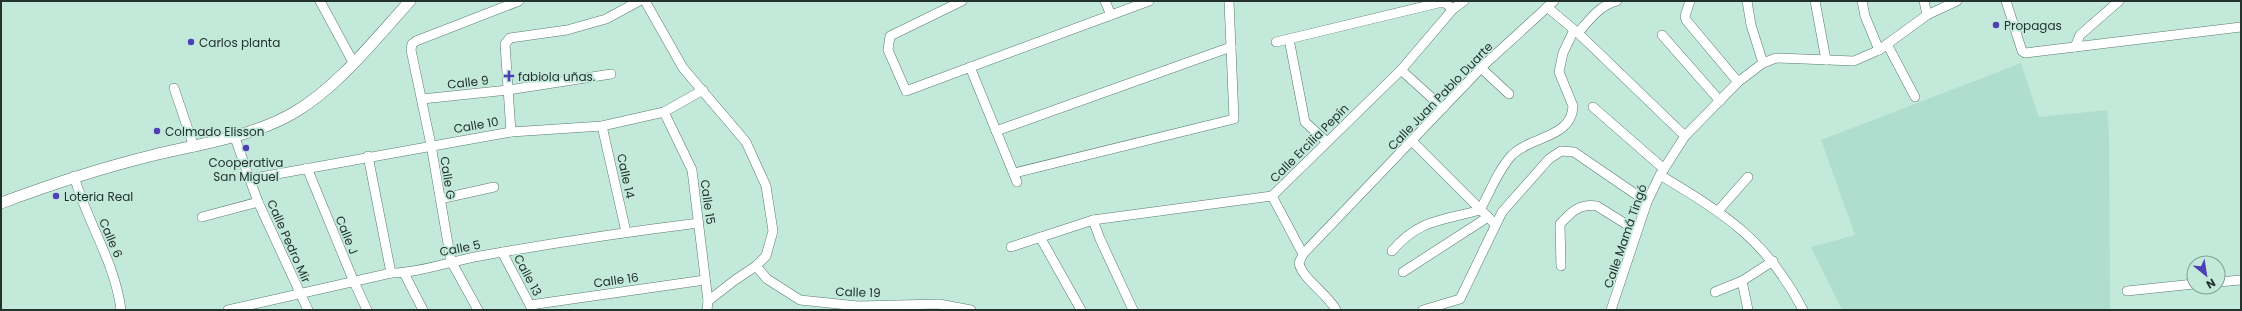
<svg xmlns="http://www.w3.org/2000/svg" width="2242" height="311" viewBox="0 0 2242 311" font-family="Poppins,sans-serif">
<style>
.built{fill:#b0dece}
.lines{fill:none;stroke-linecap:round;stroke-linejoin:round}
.minor-casing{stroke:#587b6e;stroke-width:10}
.tertiary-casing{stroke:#587b6e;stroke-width:12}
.minor{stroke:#fff;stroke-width:9}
.tertiary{stroke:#fff;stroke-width:11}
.poi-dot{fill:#4f3fb7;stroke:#c3e9db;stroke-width:1.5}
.labels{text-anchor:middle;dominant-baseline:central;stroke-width:3.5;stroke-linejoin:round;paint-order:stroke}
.poi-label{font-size:12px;fill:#23322c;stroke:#c3e9db;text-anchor:start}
.street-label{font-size:12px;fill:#23322c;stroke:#c3e9db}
</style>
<rect width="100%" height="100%" fill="#c3e9db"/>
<!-- built -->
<path class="built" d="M 2021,63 L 2039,117 L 2107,110 L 2109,134 L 2110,310 L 1842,310 L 1811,247 L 1855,235 L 1821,140 Z"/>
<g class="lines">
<!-- minor casing -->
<g class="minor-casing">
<g id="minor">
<path d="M 320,1 L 353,62"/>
<path d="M 645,1 L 683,68 L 746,142 L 766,186 L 773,231 L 766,256 L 756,266 L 735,280 L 708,301"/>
<path d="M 962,1 L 890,36 L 888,50 L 906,91 L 1149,1"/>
<path d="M 1105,1 L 1111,15"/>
<path d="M 1690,1 L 1685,16 L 1686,20 L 1738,82"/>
<path d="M 1747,1 L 1751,25 L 1763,63"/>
<path d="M 1815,1 L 1826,60"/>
<path d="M 1862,1 L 1865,16 L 1879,50"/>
<path d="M 1924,1 L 1927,15"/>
<path d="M 2006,1 L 2022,51 L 2025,53 L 2241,27"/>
<path d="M 1547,7 L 1578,33 L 1685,136"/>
<path d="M 1578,33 C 1590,19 1599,6 1617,1"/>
<path d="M 1662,35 L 1720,101"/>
<path d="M 1289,39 L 1305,122 L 1327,142"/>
<path d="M 1276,42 L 1438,3 L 1445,3 L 1453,9"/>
<path d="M 1887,44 L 1915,97"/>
<path d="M 2075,47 L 2080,35 L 2119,1"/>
<path d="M 970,67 L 1017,182"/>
<path d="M 1481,68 L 1509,94"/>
<path d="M 1401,70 L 1443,108"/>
<path d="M 174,88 L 194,147"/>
<path d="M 422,99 L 508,90 L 611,74"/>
<path d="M 1593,107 L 1664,169"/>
<path d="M 664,112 L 692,170 L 708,301 L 707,310"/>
<path d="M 602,126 L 626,232"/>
<path d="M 996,131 L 1231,47"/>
<path d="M 511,132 L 505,44 L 510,38 L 567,30 L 606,19 L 639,1"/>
<path d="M 234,135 L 258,202 L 308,310"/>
<path d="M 1412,141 L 1495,224"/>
<path d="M 368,156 L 391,273"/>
<path d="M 307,168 L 354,282 L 367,310"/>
<path d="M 1014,173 L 1234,119 L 1229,1"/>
<path d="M 1660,175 C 1726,215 1766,239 1803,310"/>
<path d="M 74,176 C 87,222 115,262 121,310"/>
<path d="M 249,179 L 511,132 L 602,126 L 664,112 L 703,90"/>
<path d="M 1272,196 L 1303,254"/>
<path d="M 440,199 L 494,187"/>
<path d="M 1718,211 L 1748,177"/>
<path d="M 202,217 L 258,202"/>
<path d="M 1093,220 L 1100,239 L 1133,310"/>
<path d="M 1040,237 L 1081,310"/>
<path d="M 1011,247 L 1093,220 L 1272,196 L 1401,70 L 1453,9 L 1464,1"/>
<path d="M 1392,251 C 1419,219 1442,221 1480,210 C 1490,192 1498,170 1512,155 C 1531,136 1572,138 1573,106 L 1559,72 L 1563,53 L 1574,30"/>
<path d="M 502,252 L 532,309"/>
<path d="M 756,266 L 767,279 L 800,300 L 858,306 L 939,304 L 971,310"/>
<path d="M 1561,266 L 1560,224 C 1571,212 1580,203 1597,206 L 1637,231"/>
<path d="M 1403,272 L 1488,217"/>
<path d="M 404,273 L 423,310"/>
<path d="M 2218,282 L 2241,280"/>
<path d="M 2127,291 L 2194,284"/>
<path d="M 1715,292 L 1742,281"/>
<path d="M 530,305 L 705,280"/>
<path d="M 228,310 L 391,273 C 418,273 452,261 480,256 C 553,243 626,232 699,223"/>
<path d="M 478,310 L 451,261 L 431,145 L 411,50 L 412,44 L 416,41 L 519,1"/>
<path d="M 1336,310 C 1328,294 1302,279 1299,263 L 1303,254 L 1485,64 L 1554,1"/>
<path d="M 1423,310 L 1460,299 L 1502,212 L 1549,159 L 1561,151 L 1574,152 L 1647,202"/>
<path d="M 1611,310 L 1647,202 L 1660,175 L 1685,136 L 1738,82 L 1763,63 L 1776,58 L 1854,61 L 1879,50 L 1927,15 L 1957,1"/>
<path d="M 1748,310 L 1742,281 L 1773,261"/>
</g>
</g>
<!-- tertiary casing -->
<g class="tertiary-casing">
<path id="tertiary" d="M 1,203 C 52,184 101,168 154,155 C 200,144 255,136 295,112 C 339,86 376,38 410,1"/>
</g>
<!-- minor -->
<use href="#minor" class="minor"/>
<!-- tertiary -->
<use href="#tertiary" class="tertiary"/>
</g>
<!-- markers -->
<g class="poi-dot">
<circle cx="1996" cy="25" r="4"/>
<circle cx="191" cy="42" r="4"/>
<path d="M507 70h4v4h4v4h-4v4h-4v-4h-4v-4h4z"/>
<circle cx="157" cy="131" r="4"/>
<circle cx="246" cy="148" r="4"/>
<circle cx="56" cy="196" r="4"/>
</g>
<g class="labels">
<!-- poi labels -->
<g class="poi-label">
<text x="2004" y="25">Propagas</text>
<text x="199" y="42">Carlos planta</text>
<text x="518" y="76">fabiola uñas.</text>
<text x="165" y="131">Colmado Elisson</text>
<text x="246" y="162" text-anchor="middle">Cooperativa<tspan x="246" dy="14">San Miguel</tspan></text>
<text x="64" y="196">Loteria Real</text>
</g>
<!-- street labels -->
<g class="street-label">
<text transform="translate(468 82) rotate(-6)">Calle 9</text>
<text transform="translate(1440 96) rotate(-46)">Calle Juan Pablo Duarte</text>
<text transform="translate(476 125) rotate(-10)">Calle 10</text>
<text transform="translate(1309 143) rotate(-45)">Calle Ercilia Pepín</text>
<text transform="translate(626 176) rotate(78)">Calle 14</text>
<text transform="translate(448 178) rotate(81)">Calle G</text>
<text transform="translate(708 202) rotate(82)">Calle 15</text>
<text transform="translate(347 235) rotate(68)">Calle J</text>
<text transform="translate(1625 236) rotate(-71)">Calle Mamá Tingó</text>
<text transform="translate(111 238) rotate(67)">Calle 6</text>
<text transform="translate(289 241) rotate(66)">Calle Pedro Mir</text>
<text transform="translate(460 248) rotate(-11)">Calle 5</text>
<text transform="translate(528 275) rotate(62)">Calle 13</text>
<text transform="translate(616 280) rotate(-8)">Calle 16</text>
<text transform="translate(858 292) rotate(2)">Calle 19</text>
</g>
</g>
<!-- border -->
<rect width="2242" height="311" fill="none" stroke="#23322c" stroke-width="4"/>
<!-- north arrow -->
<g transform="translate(2206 275) rotate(150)"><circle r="19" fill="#c3e9db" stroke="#83a095"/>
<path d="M0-3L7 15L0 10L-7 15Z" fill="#4f3fb7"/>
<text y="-6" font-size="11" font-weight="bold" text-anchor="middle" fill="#23322c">N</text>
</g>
</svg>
